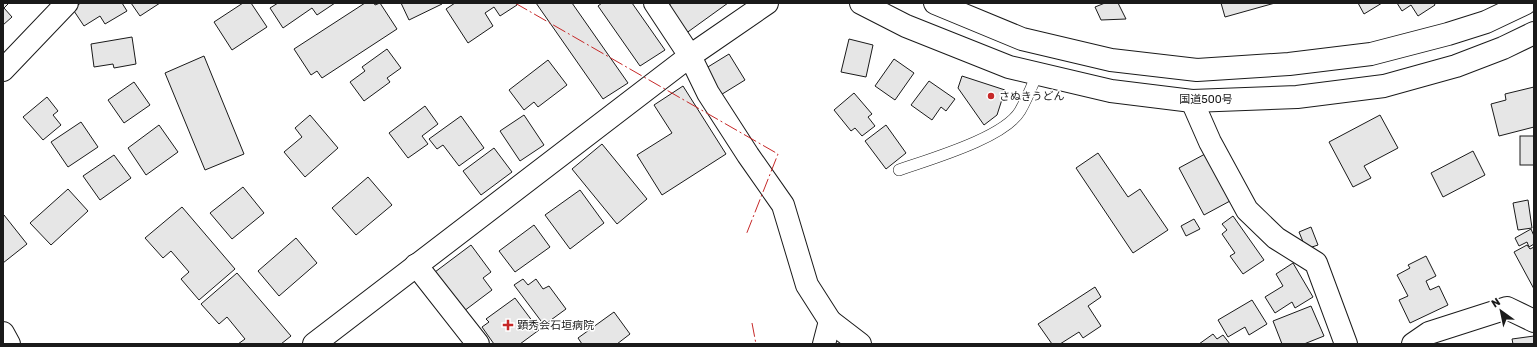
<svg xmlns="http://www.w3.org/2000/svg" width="1537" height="347" viewBox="0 0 1537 347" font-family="Rubik,'Noto Sans JP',sans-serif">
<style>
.building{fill:#e6e6e6;stroke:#1a1a1a}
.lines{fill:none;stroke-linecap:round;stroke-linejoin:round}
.service-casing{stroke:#1a1a1a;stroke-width:12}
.minor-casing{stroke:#1a1a1a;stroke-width:24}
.trunk-casing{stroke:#1a1a1a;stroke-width:24}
.service{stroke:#fff;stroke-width:11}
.minor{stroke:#fff;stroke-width:22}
.trunk{stroke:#fff;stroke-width:22}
.power{stroke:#c62828;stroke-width:1;stroke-dasharray:14 3 2 3;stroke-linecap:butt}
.poi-dot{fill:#c62828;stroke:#fff;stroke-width:1.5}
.labels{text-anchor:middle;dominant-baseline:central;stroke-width:3;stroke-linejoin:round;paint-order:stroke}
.poi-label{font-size:11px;fill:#1a1a1a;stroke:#fff;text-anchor:start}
.street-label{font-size:11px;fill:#1a1a1a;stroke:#fff}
</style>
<rect width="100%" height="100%" fill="#fff"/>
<!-- building -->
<g class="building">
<path d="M 3,3 L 9,3 L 4,8 L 12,17 L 3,25 Z"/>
<path d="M 81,3 L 122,3 L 127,11 L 105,24 L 100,16 L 84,26 L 72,8 Z"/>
<path d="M 131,3 L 160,3 L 140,16 Z"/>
<path d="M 243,3 L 251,3 L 267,27 L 232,50 L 214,22 Z"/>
<path d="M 278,3 L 335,3 L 317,15 L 312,8 L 283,28 L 270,8 Z"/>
<path d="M 365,3 L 374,3 L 375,5 L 380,3 L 397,29 L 322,78 L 317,71 L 311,75 L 294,49 Z"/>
<path d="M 401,3 L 441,3 L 442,4 L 409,20 Z"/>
<path d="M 455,3 L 516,3 L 517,5 L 500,16 L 494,7 L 485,13 L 493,26 L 468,43 L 446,9 Z"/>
<path d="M 536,3 L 572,3 L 628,83 L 603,99 Z"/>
<path d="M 602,3 L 632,3 L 665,50 L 640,66 L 598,6 Z"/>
<path d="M 672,3 L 728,3 L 685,34 L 665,7 Z"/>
<path d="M 1105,3 L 1118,3 L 1126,19 L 1101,20 L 1095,7 Z"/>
<path d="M 1221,3 L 1275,3 L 1225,17 Z"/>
<path d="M 1358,3 L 1382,3 L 1364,14 Z"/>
<path d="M 1397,3 L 1434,3 L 1435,5 L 1418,16 L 1411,5 L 1402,11 Z"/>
<path d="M 132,37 L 136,64 L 114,68 L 113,64 L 94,67 L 91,44 Z"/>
<path d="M 849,39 L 873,45 L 866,77 L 841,72 Z"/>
<path d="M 387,49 L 401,68 L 387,78 L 390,82 L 364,101 L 350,82 L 365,71 L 362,67 Z"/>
<path d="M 729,54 L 745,80 L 719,96 L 703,70 Z"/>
<path d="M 204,56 L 244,154 L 205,170 L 165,73 Z"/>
<path d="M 894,59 L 914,73 L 895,100 L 875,86 Z"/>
<path d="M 548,60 L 567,85 L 538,107 L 534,102 L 524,110 L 509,90 Z"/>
<path d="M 962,76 L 1005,90 L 997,115 L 984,125 L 958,88 Z"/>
<path d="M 929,81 L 955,99 L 946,111 L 941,107 L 932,120 L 911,105 Z"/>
<path d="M 134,82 L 150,105 L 124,123 L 108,100 Z"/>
<path d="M 683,86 L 726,154 L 662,195 L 637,155 L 672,133 L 654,105 Z"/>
<path d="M 1534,87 L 1534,127 L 1499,136 L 1491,104 L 1506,100 L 1505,94 Z"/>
<path d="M 854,93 L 872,114 L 868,117 L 875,126 L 862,136 L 855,128 L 851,131 L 834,110 Z"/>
<path d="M 47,97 L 58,111 L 53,115 L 61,125 L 43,140 L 23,117 Z"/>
<path d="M 425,106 L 438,124 L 422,136 L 428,144 L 408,158 L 389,133 Z"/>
<path d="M 310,115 L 338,148 L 305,177 L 284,152 L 302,137 L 295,128 Z"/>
<path d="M 524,115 L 544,145 L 520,161 L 500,131 Z"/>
<path d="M 1380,115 L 1398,148 L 1364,166 L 1371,178 L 1353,187 L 1329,142 Z"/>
<path d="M 461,116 L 484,148 L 459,166 L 443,145 L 437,149 L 429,139 Z"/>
<path d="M 81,122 L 98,147 L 68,167 L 51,142 Z"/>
<path d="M 159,125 L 178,152 L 146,175 L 128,148 Z"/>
<path d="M 886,125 L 906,153 L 886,169 L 865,141 Z"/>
<rect x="1520" y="136" width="14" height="29"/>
<path d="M 602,144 L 647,199 L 617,224 L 572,169 Z"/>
<path d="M 494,148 L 512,172 L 481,195 L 463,171 Z"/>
<path d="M 1473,151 L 1485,175 L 1443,197 L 1431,173 Z"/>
<path d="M 1098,153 L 1128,197 L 1140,189 L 1168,230 L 1133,253 L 1076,168 Z"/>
<path d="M 1205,154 L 1230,201 L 1204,215 L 1179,168 Z"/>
<path d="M 114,155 L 131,178 L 100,200 L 83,176 Z"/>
<path d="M 368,177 L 392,205 L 356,235 L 332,208 Z"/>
<path d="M 243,187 L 264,213 L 232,239 L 210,213 Z"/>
<path d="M 68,189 L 88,211 L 51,245 L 30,223 Z"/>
<path d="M 580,190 L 604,223 L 570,249 L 545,215 Z"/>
<path d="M 1528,200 L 1532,228 L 1518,230 L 1513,203 Z"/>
<path d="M 182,207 L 235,269 L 199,300 L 181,279 L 189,272 L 171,251 L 163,258 L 145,238 Z"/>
<path d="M 4,215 L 27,244 L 3,263 L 3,216 Z"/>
<path d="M 1233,216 L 1264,260 L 1243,274 L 1230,256 L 1235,253 L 1222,234 L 1227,230 L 1222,224 Z"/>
<path d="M 1194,219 L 1200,229 L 1186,236 L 1181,226 Z"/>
<path d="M 534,225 L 550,247 L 515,272 L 499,251 Z"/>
<path d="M 1311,227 L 1318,245 L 1306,249 L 1299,232 Z"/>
<path d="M 1531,229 L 1534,236 L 1534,244 L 1529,247 L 1527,242 L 1519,246 L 1515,238 Z"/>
<path d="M 296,238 L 317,263 L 279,296 L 258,271 Z"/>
<path d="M 471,245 L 491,272 L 483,278 L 492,290 L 464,311 L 435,272 Z"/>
<path d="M 1527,245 L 1530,249 L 1534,247 L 1534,289 L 1514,252 Z"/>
<path d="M 1426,256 L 1436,276 L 1426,281 L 1430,290 L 1439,286 L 1448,305 L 1410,323 L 1399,300 L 1408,296 L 1397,275 L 1410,268 L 1408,265 Z"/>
<path d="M 1293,263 L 1313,297 L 1295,308 L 1292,302 L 1275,313 L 1265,297 L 1283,286 L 1276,274 Z"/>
<path d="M 237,273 L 291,336 L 281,344 L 238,344 L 245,339 L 227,317 L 219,324 L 201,304 Z"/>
<path d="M 523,279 L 528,285 L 536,279 L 543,289 L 549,286 L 566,309 L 544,325 L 514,285 Z"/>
<path d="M 1095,287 L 1101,297 L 1088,306 L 1101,326 L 1083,338 L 1079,332 L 1060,344 L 1052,344 L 1038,324 Z"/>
<path d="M 515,298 L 539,330 L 520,344 L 494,344 L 482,327 L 489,322 L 486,319 Z"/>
<path d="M 1252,300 L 1267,324 L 1249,335 L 1245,327 L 1228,337 L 1218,320 Z"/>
<path d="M 1311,306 L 1324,336 L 1304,344 L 1282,344 L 1273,321 Z"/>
<path d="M 614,312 L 630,334 L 617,344 L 582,344 L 578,338 Z"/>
<path d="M 1213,334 L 1217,339 L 1223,335 L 1230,344 L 1199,344 Z"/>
<path d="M 1534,336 L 1534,344 L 1513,344 L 1512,339 Z"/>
</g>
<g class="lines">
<!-- service casing -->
<g class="service-casing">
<path id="service" d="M 899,170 C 930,159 1004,138 1020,111 C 1027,99 1032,86 1037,74"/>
</g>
<!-- minor casing -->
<g class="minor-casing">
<g id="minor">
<path d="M 655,3 L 690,56 L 708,93 L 748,155 L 783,205 L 807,285 L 830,321 L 824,344"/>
<path d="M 3,70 L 67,3"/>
<path d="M 1192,101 L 1210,142 L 1247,210 L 1276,238 L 1316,263 L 1346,344"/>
<path d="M 416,265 L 478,344"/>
<path d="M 830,321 L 860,344"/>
<path d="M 3,333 L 9,344"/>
<path d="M 314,344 L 690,56 L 767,3"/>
<path d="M 1413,344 L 1429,333 L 1507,308 L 1534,321"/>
</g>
</g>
<!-- trunk casing -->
<g class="trunk-casing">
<g id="trunk">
<path d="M 861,3 L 906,26 L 1009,67 L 1111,91 L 1192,101 L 1297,97 L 1384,86 L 1456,66 L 1503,48 L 1534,33"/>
<path d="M 935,3 L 1022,39 L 1111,60 L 1197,70 L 1289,64 L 1371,54 L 1448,34 L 1486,22 L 1526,3"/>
</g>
</g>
<!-- service -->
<use href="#service" class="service"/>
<!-- minor -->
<use href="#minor" class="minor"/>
<!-- trunk -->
<use href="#trunk" class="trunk"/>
<!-- power -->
<g class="power">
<path d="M 515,3 L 778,154 L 746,235"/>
<path d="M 752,323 L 756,344"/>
</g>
</g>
<!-- markers -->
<g class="poi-dot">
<circle cx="991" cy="96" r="4"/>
<path d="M506 319h4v4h4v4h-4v4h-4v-4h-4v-4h4z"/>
</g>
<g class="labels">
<!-- poi labels -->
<g class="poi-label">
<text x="999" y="96">さぬきうどん</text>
<text x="517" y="325">顕秀会石垣病院</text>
</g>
<!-- street labels -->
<g class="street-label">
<text x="1206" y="99">国道500号</text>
</g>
</g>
<!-- border -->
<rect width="1537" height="347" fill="none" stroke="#1a1a1a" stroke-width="8"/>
<!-- north arrow -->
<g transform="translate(1501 311) rotate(327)" stroke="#ffffff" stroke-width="3" paint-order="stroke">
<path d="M0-3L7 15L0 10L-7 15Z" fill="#1a1a1a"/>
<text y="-6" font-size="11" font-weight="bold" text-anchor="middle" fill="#1a1a1a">N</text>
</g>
</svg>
